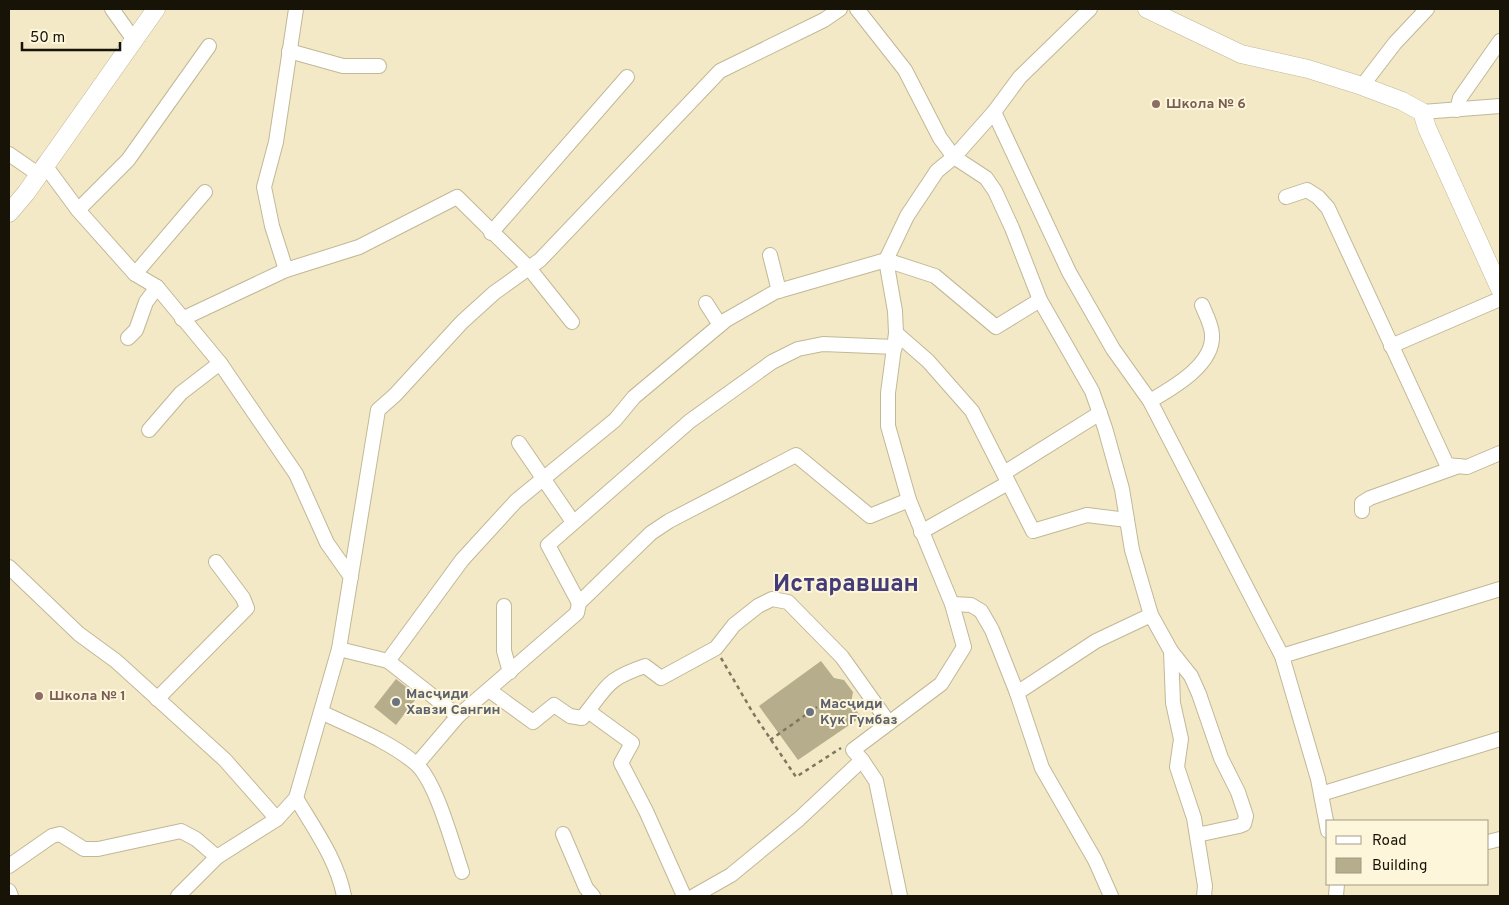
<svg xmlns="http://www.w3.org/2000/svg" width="1509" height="905" viewBox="0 0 1509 905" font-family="Overpass,sans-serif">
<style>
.building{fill:#b6ad8c}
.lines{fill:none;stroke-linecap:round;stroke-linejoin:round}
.minor-casing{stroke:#c1b896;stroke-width:16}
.major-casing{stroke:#c1b896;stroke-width:19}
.path{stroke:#7d7760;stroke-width:2.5;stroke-dasharray:4 4;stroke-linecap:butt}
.minor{stroke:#fff;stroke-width:14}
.major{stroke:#fff;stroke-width:18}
.education-dot{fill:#8d6e63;stroke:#fef6da;stroke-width:2}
.worship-dot{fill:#6b7280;stroke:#fef6da;stroke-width:2}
.labels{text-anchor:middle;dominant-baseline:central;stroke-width:4;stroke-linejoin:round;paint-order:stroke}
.education-label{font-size:14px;font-weight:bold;fill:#785e54;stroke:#fef6da;text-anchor:start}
.worship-label{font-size:14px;font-weight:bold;fill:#5b616d;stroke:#fef6da;text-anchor:start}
.town-label{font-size:24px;font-weight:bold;fill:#443c79;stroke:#fef6da}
</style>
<rect width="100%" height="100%" fill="#f3e9c6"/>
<!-- building -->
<g class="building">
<path d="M 821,661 L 834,678 L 844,680 L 853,692 L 851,703 L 861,717 L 798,760 L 759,706 Z"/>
<path d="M 396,679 L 418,696 L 396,725 L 374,707 Z"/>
</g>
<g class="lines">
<!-- minor casing -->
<g class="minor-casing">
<g id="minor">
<path d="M 112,9 L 134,40"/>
<path d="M 857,9 L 905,70 L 940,138 L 954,157 L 986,178 L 995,191 L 1012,228 L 1040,300 L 1092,391 L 1105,428 L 1122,489 L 1132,550 L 1151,615 L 1171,651 L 1173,703 L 1181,739 L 1177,767 L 1194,818 L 1205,886 L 1204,896"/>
<path d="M 289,51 L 343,66 L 379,66"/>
<path d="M 1362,86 L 1395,43 L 1427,9"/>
<path d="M 1457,110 L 1460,98 L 1500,41"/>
<path d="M 994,112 L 1069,272 L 1113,349 L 1150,401 L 1282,656 L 1318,779 L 1328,831"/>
<path d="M 1422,112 L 1500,106"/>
<path d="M 9,154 L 38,174"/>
<path d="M 44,164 L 78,210 L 135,274 L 157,287 L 220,363 L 296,474 L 327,543 L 351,577"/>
<path d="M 1286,197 L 1307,190 L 1318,197 L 1328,208 L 1447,465 L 1467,467 L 1500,453"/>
<path d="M 78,210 L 128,160 L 209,46"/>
<path d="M 491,233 L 627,77"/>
<path d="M 770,255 L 779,291"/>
<path d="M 286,270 L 272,226 L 264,187 L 276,142 L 296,9"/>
<path d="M 135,274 L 205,192"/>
<path d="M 706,303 L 720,325"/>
<path d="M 182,319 L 286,270 L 359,247 L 457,197 L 529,268 L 572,322"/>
<path d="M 896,333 L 928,361 L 972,411 L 1033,531 L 1087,515 L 1127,520"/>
<path d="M 128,338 L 136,330 L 146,302 L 157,287"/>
<path d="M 1391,346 L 1500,299"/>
<path d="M 1150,401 C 1172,388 1214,365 1212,335 C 1212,325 1205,313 1202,305"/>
<path d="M 149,430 L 181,393 L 220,363"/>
<path d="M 519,443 L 573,522"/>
<path d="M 1004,473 L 1100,413"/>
<path d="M 1362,511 L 1362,503 L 1370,498 L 1459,466"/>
<path d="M 921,532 L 1008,483"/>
<path d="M 9,567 L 79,634 L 116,661 L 225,760 L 277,819"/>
<path d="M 579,603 L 548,545 L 690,421 L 772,362 L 798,349 L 823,344 L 895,347"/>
<path d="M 952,604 L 971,605 L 981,611 L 992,630 L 1017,693 L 1042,768 L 1095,860 L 1111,896"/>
<path d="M 504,606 L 504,651 L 510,672"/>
<path d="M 339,649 L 388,661 L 458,716"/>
<path d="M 1171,651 L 1191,676 L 1199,694 L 1221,758 L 1238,792 L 1246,816 L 1244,824 L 1239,826 L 1197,835"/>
<path d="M 1282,656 L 1500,589"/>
<path d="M 388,661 L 462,560 L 516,501 L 615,420 L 634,397 L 726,320 L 775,292 L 886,260 L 935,276 L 996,327 L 1040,300"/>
<path d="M 489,690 L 533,722 L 554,705 L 570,716 L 582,718 C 608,687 604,680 645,666 L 661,678 L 716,648 L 734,625 L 758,606 L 772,599 L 788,602 L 842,657 L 889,723"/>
<path d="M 1017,693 L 1096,641 L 1151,615"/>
<path d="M 157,699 L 247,608 L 243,598 L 216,562"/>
<path d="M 588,711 L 632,743 L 621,763 L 646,811 L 684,896"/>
<path d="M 321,712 C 352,727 389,741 415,763 C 436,780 453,846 462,872"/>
<path d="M 417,764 L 458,716 L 577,613 L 579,603 L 651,533 L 669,521 L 796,455 L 870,516 L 909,500"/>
<path d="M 1321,794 L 1500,739"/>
<path d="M 296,798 C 315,830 337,860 344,896"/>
<path d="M 563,834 L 586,888 L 593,896"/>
<path d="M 1488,842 L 1500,839"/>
<path d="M 9,866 L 52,836 L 60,834 L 84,849 L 98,849 L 181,831 L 196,839 L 217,857"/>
<path d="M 9,891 L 11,896"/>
<path d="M 178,896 L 217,857 L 277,819 L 296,798 L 339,649 L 378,410 L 395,395 L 462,322 L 494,293 L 540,260 L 720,71 L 824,20 L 840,9"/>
<path d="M 694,896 L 731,875 L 799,819 L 862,760"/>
<path d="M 900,896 L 876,781 L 862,760 L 853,750 L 941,684 L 964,647 L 952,604 L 909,500 L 888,426 L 888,393 L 896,333 L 895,311 L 886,260 L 907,216 L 937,171 L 954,157 L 994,112 L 1020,77 L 1090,9"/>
<path d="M 1336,896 L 1337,884"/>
</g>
</g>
<!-- major casing -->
<g class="major-casing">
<g id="major">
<path d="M 1147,9 L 1241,54 L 1308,69 L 1362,86 L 1402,101 L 1422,112 L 1427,128 L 1500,289"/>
<path d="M 9,213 L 26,193 L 156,9"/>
</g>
</g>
<!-- path -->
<g class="path">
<path d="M 721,658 L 753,713 L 796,777 L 841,748"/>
<path d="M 770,740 L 817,707"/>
</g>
<!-- minor -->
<use href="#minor" class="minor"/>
<!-- major -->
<use href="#major" class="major"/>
</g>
<!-- markers -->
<g class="education-dot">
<circle cx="1156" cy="104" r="5"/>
<circle cx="39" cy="696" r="5"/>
</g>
<g class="worship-dot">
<circle cx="396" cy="702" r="5"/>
<circle cx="810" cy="712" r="5"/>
</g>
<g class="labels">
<!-- education labels -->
<g class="education-label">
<text x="1166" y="104">Школа № 6</text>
<text x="49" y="696">Школа № 1</text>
</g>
<!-- worship labels -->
<g class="worship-label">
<text x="406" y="694">Масҷиди<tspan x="406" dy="16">Хавзи Сангин</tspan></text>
<text x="820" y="704">Масҷиди<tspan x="820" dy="16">Кук Гумбаз</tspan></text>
</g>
<!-- town labels -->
<g class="town-label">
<text x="846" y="585">Истаравшан</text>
</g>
</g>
<!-- border -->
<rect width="1509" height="905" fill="none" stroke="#171307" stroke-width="20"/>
<!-- legend -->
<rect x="1326" y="820" width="162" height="65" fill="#fef6da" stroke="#a29b86"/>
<rect x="1336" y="836" width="25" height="8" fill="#ffffff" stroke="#a29b86"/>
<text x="1372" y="845" font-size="15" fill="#171307">Road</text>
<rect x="1336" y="858" width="25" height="15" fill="#b6ad8c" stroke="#a29b86"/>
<text x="1372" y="870" font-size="15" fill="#171307">Building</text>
<!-- scale -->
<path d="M22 42v8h98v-8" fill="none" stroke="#171307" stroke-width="2.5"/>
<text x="30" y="42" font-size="15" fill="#171307" stroke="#fef6da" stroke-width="4" paint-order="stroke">50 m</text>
</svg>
